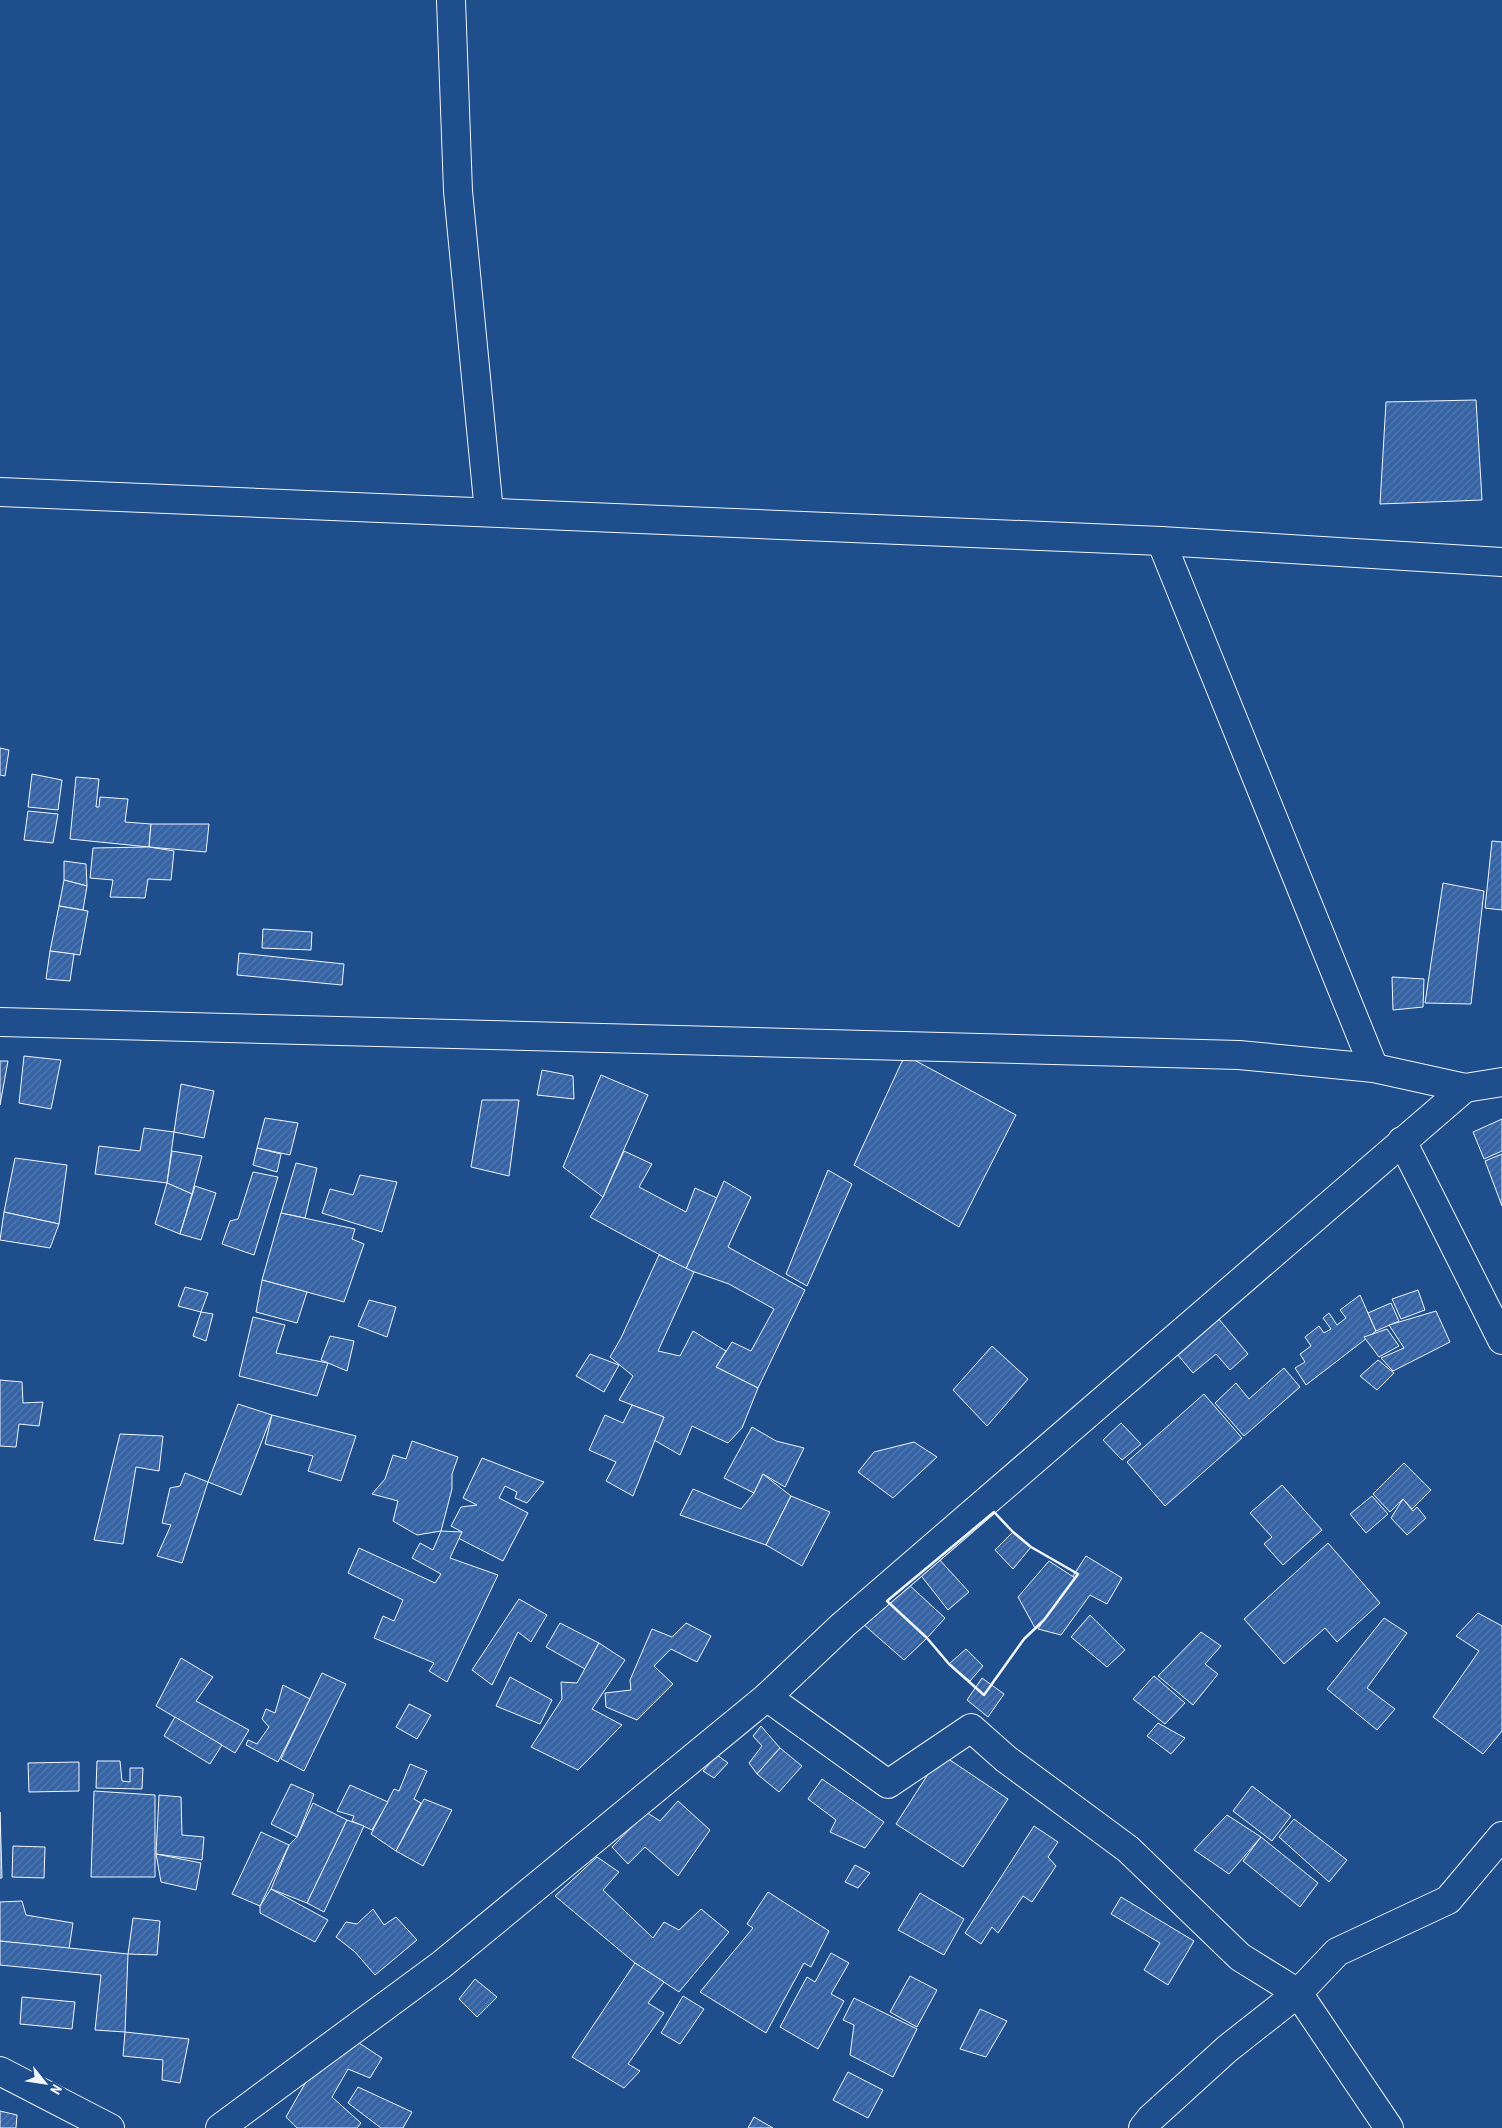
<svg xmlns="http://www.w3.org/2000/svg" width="1502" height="2128" viewBox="0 0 1502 2128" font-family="'Roboto Condensed',sans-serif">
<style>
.building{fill:url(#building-hatch);stroke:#f2f6ff}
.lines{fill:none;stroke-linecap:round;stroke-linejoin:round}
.street-casing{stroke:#f2f6ff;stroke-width:30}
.street{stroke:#1f4e8c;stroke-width:28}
.wall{stroke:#f2f6ff;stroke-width:2.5}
</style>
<defs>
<pattern id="building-hatch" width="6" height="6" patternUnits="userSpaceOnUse" patternTransform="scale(1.25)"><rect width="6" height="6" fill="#3563a3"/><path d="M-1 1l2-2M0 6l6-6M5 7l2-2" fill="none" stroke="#537ab1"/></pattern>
</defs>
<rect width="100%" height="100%" fill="#1f4e8c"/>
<!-- building -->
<g class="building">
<path d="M 1476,400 L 1482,500 L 1380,504 L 1386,402 Z"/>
<path d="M 0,748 L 9,750 L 5,776 L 0,775 Z"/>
<path d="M 32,774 L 62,780 L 58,810 L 28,807 Z"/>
<path d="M 76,777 L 99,779 L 96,807 L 99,807 L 100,797 L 128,799 L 125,822 L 151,824 L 149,847 L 70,839 Z"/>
<path d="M 28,811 L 58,814 L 53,843 L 24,840 Z"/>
<path d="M 151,824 L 209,824 L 206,852 L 149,847 Z"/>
<path d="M 1492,841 L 1502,842 L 1502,910 L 1485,908 Z"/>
<path d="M 149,847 L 174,851 L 171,880 L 148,879 L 145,898 L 110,897 L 113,880 L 90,878 L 93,848 Z"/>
<path d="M 64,861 L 86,864 L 87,886 L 64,880 Z"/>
<path d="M 64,880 L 87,886 L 83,910 L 59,906 Z"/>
<path d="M 1443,883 L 1484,891 L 1471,1004 L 1425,1003 Z"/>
<path d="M 59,906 L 88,911 L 80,955 L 50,951 Z"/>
<path d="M 263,929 L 312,932 L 311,950 L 262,948 Z"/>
<path d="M 50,951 L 74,954 L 70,981 L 46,979 Z"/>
<path d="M 239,953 L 344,964 L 342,985 L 237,975 Z"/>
<path d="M 1392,977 L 1424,979 L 1423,1007 L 1393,1010 Z"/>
<path d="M 905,1055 L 1016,1115 L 959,1227 L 854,1165 Z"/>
<path d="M 24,1056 L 61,1060 L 51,1109 L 19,1103 Z"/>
<path d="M 0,1061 L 8,1061 L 0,1105 Z"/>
<path d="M 542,1070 L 573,1076 L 574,1099 L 537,1095 Z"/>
<path d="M 601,1075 L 648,1095 L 603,1197 L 563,1167 Z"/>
<path d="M 181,1084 L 214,1091 L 204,1138 L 174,1132 Z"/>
<path d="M 482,1100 L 519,1100 L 509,1176 L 471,1167 Z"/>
<path d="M 265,1118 L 298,1123 L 290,1155 L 257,1148 Z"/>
<path d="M 1502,1119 L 1502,1151 L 1484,1159 L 1473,1132 Z"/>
<path d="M 144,1128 L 174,1132 L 167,1183 L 95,1174 L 99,1146 L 140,1151 Z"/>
<path d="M 257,1148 L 281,1154 L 277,1172 L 253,1165 Z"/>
<path d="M 172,1151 L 202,1156 L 192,1194 L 167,1183 Z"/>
<path d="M 624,1151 L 652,1164 L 639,1187 L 686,1212 L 695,1188 L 717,1198 L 686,1269 L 590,1217 L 603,1197 Z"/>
<path d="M 1502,1154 L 1502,1206 L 1485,1161 Z"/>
<path d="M 15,1158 L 67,1165 L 59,1224 L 4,1212 Z"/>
<path d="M 296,1163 L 317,1168 L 305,1218 L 281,1213 Z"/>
<path d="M 828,1170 L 852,1184 L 807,1286 L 786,1274 Z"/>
<path d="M 253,1172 L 278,1177 L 254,1255 L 222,1244 L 230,1221 L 238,1219 Z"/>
<path d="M 360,1175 L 397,1182 L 382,1232 L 322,1213 L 330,1189 L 353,1195 Z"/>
<path d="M 724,1181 L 751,1197 L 728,1247 L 805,1290 L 758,1388 L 716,1367 L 732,1342 L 751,1351 L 774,1309 L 729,1284 L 686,1269 Z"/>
<path d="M 167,1183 L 192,1194 L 180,1234 L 155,1224 Z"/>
<path d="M 195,1186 L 216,1193 L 201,1240 L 180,1234 Z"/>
<path d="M 4,1212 L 59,1224 L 50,1248 L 0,1240 Z"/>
<path d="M 281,1213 L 355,1229 L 352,1239 L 364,1244 L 344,1302 L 262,1280 Z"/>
<path d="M 659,1255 L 694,1272 L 658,1351 L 680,1356 L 693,1331 L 726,1351 L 716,1367 L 758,1388 L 742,1428 L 728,1443 L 692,1426 L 680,1455 L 654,1440 L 664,1417 L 619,1400 L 633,1376 L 610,1357 L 621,1338 Z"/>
<path d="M 262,1280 L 307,1292 L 297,1323 L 256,1312 Z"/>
<path d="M 185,1287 L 208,1293 L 201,1312 L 178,1306 Z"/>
<path d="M 1418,1290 L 1425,1310 L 1401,1319 L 1392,1299 Z"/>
<path d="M 1360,1295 L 1376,1331 L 1306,1385 L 1295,1368 L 1305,1362 L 1300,1354 L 1311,1346 L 1305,1337 L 1319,1326 L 1324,1333 L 1331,1329 L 1323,1318 L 1329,1313 L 1337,1325 L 1346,1318 L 1340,1310 Z"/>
<path d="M 369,1300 L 396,1307 L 387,1337 L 358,1326 Z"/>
<path d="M 1391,1303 L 1399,1321 L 1376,1331 L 1368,1313 Z"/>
<path d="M 1436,1311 L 1450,1342 L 1393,1371 L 1381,1358 L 1404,1348 L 1389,1325 Z"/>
<path d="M 201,1312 L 213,1314 L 206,1341 L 193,1336 Z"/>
<path d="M 253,1317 L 285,1325 L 276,1353 L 328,1363 L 317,1396 L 239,1376 Z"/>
<path d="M 1218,1318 L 1248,1354 L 1230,1370 L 1216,1354 L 1193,1373 L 1177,1354 Z"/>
<path d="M 1387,1329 L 1399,1346 L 1379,1357 L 1364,1337 Z"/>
<path d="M 330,1336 L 354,1341 L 347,1371 L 321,1360 Z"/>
<path d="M 992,1346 L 1028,1379 L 987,1426 L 953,1390 Z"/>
<path d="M 590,1354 L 619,1365 L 604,1392 L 576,1376 Z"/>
<path d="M 1378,1360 L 1394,1373 L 1377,1390 L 1360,1376 Z"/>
<path d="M 1284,1368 L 1300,1387 L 1244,1436 L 1215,1403 L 1236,1383 L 1249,1399 Z"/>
<path d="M 0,1380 L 22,1382 L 23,1403 L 43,1402 L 39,1426 L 19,1424 L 16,1447 L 0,1446 Z"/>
<path d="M 1204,1394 L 1242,1438 L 1165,1506 L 1127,1462 Z"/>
<path d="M 238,1404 L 272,1415 L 241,1495 L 208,1482 Z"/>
<path d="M 632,1405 L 664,1417 L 633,1496 L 606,1481 L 616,1462 L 589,1450 L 605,1415 L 623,1423 Z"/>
<path d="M 272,1415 L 356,1436 L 341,1481 L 308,1471 L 313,1456 L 265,1444 Z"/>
<path d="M 1121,1423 L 1141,1444 L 1122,1460 L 1103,1440 Z"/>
<path d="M 752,1427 L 776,1441 L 804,1448 L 785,1487 L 763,1474 L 754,1493 L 724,1478 Z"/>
<path d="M 120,1434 L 163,1436 L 159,1471 L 136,1467 L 123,1544 L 94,1540 Z"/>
<path d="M 412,1441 L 458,1457 L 452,1474 L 452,1489 L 441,1531 L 417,1535 L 393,1521 L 398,1501 L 372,1494 L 385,1479 L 393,1455 L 406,1459 Z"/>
<path d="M 914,1442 L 937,1457 L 893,1498 L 858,1472 L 874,1452 Z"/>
<path d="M 482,1458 L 544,1482 L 527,1503 L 515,1498 L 517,1492 L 505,1486 L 499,1498 L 528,1513 L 503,1561 L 458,1538 L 462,1532 L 451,1526 L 461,1507 L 477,1505 L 463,1498 Z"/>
<path d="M 1404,1463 L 1431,1490 L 1412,1509 L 1403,1499 L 1390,1512 L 1373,1494 Z"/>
<path d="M 185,1473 L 208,1482 L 182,1563 L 157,1556 L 171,1525 L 162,1523 L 170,1488 L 180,1486 Z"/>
<path d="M 763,1474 L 791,1496 L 766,1545 L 680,1515 L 693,1489 L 741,1509 L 754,1493 Z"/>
<path d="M 1282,1485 L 1322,1530 L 1283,1565 L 1264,1544 L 1272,1537 L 1250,1513 Z"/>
<path d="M 791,1496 L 830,1512 L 802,1566 L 766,1545 Z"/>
<path d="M 1372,1496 L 1388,1514 L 1366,1533 L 1350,1514 Z"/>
<path d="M 1403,1499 L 1413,1511 L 1417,1507 L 1426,1518 L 1407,1535 L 1391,1518 Z"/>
<path d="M 441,1531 L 462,1532 L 450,1558 L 498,1575 L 447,1682 L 429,1671 L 434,1663 L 374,1638 L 383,1616 L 394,1621 L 403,1600 L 348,1573 L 359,1548 L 435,1583 L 441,1574 L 412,1558 L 420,1543 L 433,1550 Z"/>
<path d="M 1013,1532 L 1031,1547 L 1013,1569 L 995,1550 Z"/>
<path d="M 1328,1543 L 1380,1603 L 1337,1642 L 1325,1628 L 1284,1664 L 1244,1619 Z"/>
<path d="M 1086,1556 L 1122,1578 L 1107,1604 L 1090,1595 L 1061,1635 L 1038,1629 Z"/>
<path d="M 938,1558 L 969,1592 L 948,1610 L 919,1573 Z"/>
<path d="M 1049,1561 L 1075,1578 L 1044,1620 L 1035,1628 L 1018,1597 Z"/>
<path d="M 907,1583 L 945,1618 L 927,1638 L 887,1601 Z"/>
<path d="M 519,1599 L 547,1615 L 531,1642 L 518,1632 L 492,1685 L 472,1670 Z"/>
<path d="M 887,1601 L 927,1638 L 904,1660 L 863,1624 Z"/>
<path d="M 1478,1613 L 1502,1626 L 1502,1731 L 1483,1754 L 1433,1717 L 1479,1651 L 1456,1636 Z"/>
<path d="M 1090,1615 L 1125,1650 L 1107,1667 L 1071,1637 Z"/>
<path d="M 1384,1618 L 1407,1633 L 1367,1688 L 1395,1709 L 1377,1730 L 1327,1689 Z"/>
<path d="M 560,1623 L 599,1643 L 585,1669 L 546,1647 Z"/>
<path d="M 686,1623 L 711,1636 L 697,1662 L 671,1649 L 654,1666 L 673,1684 L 637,1720 L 606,1707 L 605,1693 L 631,1690 L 630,1680 L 652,1629 L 672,1637 Z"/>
<path d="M 1201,1632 L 1221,1646 L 1205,1664 L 1218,1674 L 1193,1705 L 1158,1676 Z"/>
<path d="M 599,1643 L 625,1660 L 592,1709 L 622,1725 L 578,1770 L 531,1747 L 562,1699 L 561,1682 L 577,1683 Z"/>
<path d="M 966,1649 L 983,1666 L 970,1681 L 949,1664 Z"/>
<path d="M 181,1658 L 213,1677 L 196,1701 L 249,1730 L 235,1753 L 156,1706 Z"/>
<path d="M 322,1673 L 346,1684 L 304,1771 L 281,1759 Z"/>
<path d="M 1154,1676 L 1185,1703 L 1165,1724 L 1133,1699 Z"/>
<path d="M 510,1677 L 552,1700 L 540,1724 L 496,1706 Z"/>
<path d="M 982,1678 L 1004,1694 L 988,1717 L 967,1700 Z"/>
<path d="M 283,1685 L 310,1699 L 278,1762 L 246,1745 L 248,1740 L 257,1744 L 269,1727 L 262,1719 L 266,1709 L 275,1713 Z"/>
<path d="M 409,1704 L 431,1715 L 417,1739 L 396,1727 Z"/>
<path d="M 175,1717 L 222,1745 L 210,1764 L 164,1736 Z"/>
<path d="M 1158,1723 L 1185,1738 L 1171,1754 L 1147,1736 Z"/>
<path d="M 761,1726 L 780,1748 L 757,1774 L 749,1763 L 762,1746 L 753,1736 Z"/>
<path d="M 780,1748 L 802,1766 L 779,1792 L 757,1774 Z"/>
<path d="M 941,1754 L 1008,1799 L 963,1867 L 896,1824 Z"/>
<path d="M 717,1755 L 728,1763 L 714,1778 L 703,1771 Z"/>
<path d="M 97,1761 L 120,1761 L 122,1781 L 130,1782 L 130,1768 L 143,1768 L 142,1789 L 96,1788 Z"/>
<path d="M 79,1762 L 79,1791 L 29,1792 L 28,1763 Z"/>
<path d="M 410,1764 L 427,1771 L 414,1799 L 421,1803 L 396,1851 L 371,1834 L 394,1789 L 399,1791 Z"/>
<path d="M 822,1779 L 884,1822 L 865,1848 L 830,1832 L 836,1820 L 808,1799 Z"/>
<path d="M 291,1784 L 314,1794 L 297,1837 L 271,1824 Z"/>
<path d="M 350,1785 L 388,1802 L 372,1830 L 352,1821 L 354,1816 L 337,1811 Z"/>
<path d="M 1252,1786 L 1291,1816 L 1272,1841 L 1233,1811 Z"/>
<path d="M 94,1791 L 155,1795 L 155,1877 L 91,1877 Z"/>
<path d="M 159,1795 L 181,1797 L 182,1835 L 204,1837 L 202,1860 L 156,1854 Z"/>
<path d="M 424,1799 L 452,1810 L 423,1866 L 396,1851 Z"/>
<path d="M 678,1801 L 710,1830 L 678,1876 L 645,1847 L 628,1864 L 612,1847 L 646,1812 L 660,1821 Z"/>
<path d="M 313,1803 L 347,1820 L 307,1903 L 271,1889 L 289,1845 L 297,1837 Z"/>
<path d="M 0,1812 L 2,1878 L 0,1878 Z"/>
<path d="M 1227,1815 L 1261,1837 L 1229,1874 L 1194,1850 Z"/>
<path d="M 1294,1819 L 1347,1860 L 1329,1882 L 1279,1837 Z"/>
<path d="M 347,1820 L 364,1826 L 324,1912 L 307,1903 Z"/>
<path d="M 1034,1826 L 1058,1842 L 1048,1857 L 1056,1866 L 1032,1902 L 1023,1896 L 998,1933 L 992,1927 L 981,1944 L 965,1933 Z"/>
<path d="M 261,1832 L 289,1845 L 260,1906 L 232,1894 Z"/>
<path d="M 1261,1837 L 1318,1883 L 1300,1907 L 1243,1861 Z"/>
<path d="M 13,1846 L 45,1847 L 44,1878 L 12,1877 Z"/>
<path d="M 156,1854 L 201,1863 L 196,1890 L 161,1882 Z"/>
<path d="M 597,1857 L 619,1872 L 603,1890 L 653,1938 L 664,1922 L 679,1930 L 701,1909 L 729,1932 L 679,1992 L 635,1963 L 555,1896 Z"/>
<path d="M 855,1865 L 870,1873 L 858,1888 L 845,1882 Z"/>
<path d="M 271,1889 L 328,1920 L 315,1942 L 260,1913 L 260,1906 Z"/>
<path d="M 768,1892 L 829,1931 L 811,1967 L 804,1963 L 766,2033 L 700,1992 L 753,1928 L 747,1924 Z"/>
<path d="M 920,1893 L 964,1919 L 944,1955 L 898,1930 Z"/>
<path d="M 1121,1897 L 1194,1941 L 1168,1985 L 1144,1970 L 1160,1943 L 1111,1914 Z"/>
<path d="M 22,1901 L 26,1915 L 73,1923 L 69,1949 L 0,1941 L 0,1902 Z"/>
<path d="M 373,1909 L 384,1925 L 396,1917 L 417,1940 L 375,1975 L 355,1952 L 336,1937 L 346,1922 L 357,1924 Z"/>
<path d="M 133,1918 L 160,1921 L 157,1955 L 128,1954 Z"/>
<path d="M 0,1941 L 128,1954 L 125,2032 L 95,2030 L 101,1975 L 0,1965 Z"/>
<path d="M 831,1953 L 849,1963 L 831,1994 L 844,2001 L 818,2049 L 780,2027 L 807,1977 L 815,1982 Z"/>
<path d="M 635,1963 L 664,1982 L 648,2003 L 664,2013 L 628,2064 L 640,2071 L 624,2088 L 572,2057 Z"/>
<path d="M 910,1976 L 937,1990 L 917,2027 L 890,2012 Z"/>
<path d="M 475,1979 L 497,1997 L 477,2017 L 459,1999 Z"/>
<path d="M 683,1996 L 704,2009 L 680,2044 L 661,2033 Z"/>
<path d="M 22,1997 L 75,2002 L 72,2029 L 20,2024 Z"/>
<path d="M 854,1998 L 917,2029 L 893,2077 L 850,2055 L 854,2025 L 843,2020 Z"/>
<path d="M 980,2009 L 1007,2021 L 986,2057 L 960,2049 Z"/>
<path d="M 125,2032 L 189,2039 L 180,2083 L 162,2080 L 163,2060 L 123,2056 Z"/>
<path d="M 356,2041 L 382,2058 L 370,2078 L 348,2069 L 332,2097 L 361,2123 L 357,2128 L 297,2128 L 286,2117 L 315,2066 Z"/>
<path d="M 848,2072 L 883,2090 L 868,2118 L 833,2100 Z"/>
<path d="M 358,2087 L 412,2112 L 403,2128 L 381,2128 L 348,2103 Z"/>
<path d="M 0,2111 L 17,2115 L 16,2128 L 0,2128 Z"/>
<path d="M 754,2117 L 773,2128 L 748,2128 Z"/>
</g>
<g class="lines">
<!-- street casing -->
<g class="street-casing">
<g id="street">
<path d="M 451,0 L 458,191 L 489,512"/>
<path d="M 0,492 L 1161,541 L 1502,562"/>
<path d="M 1161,541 L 1374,1068"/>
<path d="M 0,1022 L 1239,1055 L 1374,1068 L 1465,1088 L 1502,1082"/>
<path d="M 1402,1141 L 1502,1340"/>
<path d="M 767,1697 L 888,1784 L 971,1728 L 1006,1759 L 1128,1849 L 1240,1957 L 1298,1993 L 1389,2128"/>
<path d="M 0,2071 L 110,2128"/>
<path d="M 220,2128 L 441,1965 L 767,1697 L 843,1625 L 1465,1088"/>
<path d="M 1143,2128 L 1151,2118 L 1227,2049 L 1298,1993 L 1337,1952 L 1448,1900 L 1502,1836"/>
</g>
</g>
<!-- street -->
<use href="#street" class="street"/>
<!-- wall -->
<path class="wall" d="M 994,1512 L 1013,1532 L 1031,1547 L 1078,1574 L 1044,1620 L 1024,1639 L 984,1695 L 949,1664 L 927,1638 L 887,1601 Z"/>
</g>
<!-- north arrow -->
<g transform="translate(45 2083) rotate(120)" stroke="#1f4e8c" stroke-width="4" paint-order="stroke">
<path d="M0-4L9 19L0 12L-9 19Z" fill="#f2f6ff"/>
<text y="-8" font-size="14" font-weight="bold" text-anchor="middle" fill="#f2f6ff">N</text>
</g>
</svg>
